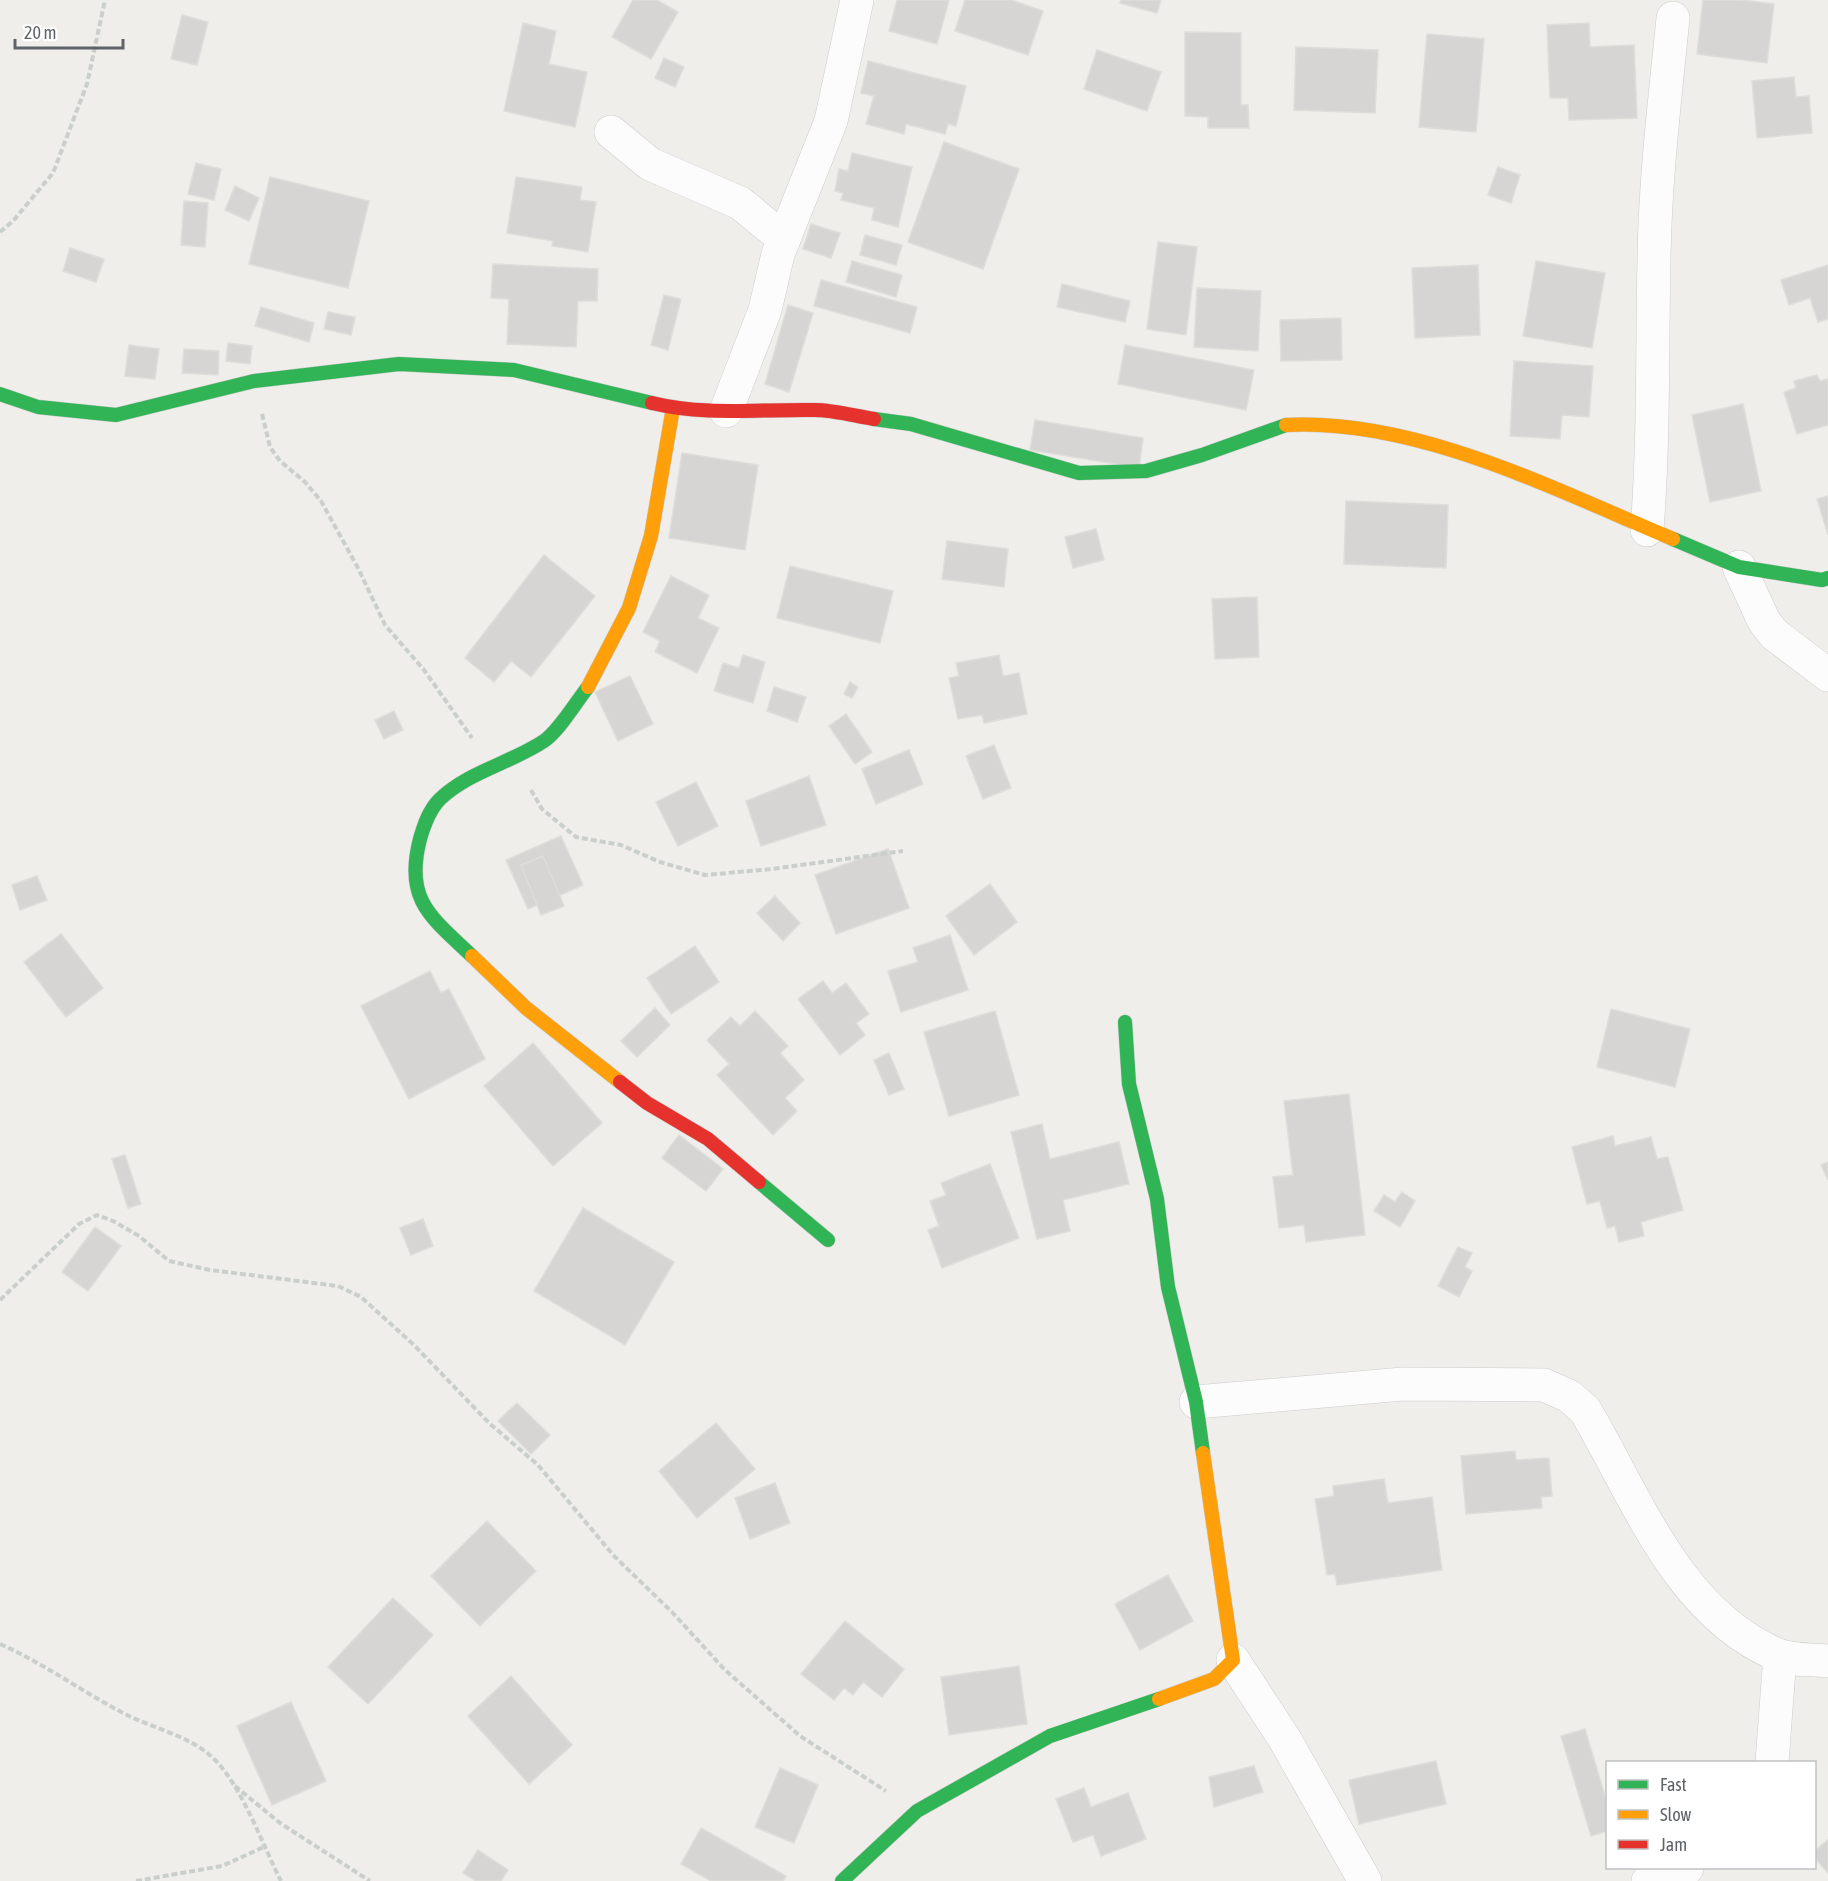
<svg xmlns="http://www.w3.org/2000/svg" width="1828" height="1881" viewBox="0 0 1828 1881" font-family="'Asap Condensed',sans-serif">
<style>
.building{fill:#d6d5d3;stroke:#deddd9;stroke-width:1.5}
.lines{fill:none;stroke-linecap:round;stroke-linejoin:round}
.street-casing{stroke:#cbcccc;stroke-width:34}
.fast-casing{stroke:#cacacb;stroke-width:15}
.slow-casing{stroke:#cacacb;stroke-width:15}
.jam-casing{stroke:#cacacb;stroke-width:15}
.path{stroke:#cacfcc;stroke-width:4;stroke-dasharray:6 3;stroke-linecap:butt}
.street{stroke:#fdfcfc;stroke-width:33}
.fast{stroke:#30b455;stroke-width:14}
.slow{stroke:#ff9f0a;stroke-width:14}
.jam{stroke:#e5322d;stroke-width:14}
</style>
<rect width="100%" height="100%" fill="#efeeea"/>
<!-- building -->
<g class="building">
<path d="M 633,0 L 657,0 L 678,12 L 651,59 L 612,37 Z"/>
<path d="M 897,0 L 949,0 L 937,44 L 889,31 Z"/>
<path d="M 965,0 L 1011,0 L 1043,11 L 1028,55 L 955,31 Z"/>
<path d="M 1121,0 L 1161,0 L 1157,13 L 1120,3 Z"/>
<path d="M 1703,0 L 1742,0 L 1774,4 L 1767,63 L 1697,54 Z"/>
<path d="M 182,15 L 208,22 L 197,65 L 171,59 Z"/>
<path d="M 523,23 L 556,31 L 549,64 L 587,72 L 575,127 L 504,111 Z"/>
<path d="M 1589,23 L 1590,47 L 1634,45 L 1637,118 L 1569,120 L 1568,98 L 1550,98 L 1547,25 Z"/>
<path d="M 1185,32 L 1241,33 L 1241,105 L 1248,105 L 1249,128 L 1208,128 L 1208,117 L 1185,116 Z"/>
<path d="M 1427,34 L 1484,39 L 1476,132 L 1419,127 Z"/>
<path d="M 1296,47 L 1378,50 L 1375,113 L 1294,110 Z"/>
<path d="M 1097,50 L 1161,72 L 1147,111 L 1084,89 Z"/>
<path d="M 664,58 L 684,67 L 675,87 L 655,78 Z"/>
<path d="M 868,61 L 966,86 L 956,126 L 948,124 L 945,134 L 906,124 L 904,134 L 866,124 L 874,96 L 861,93 Z"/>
<path d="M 1794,77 L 1796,97 L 1809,96 L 1812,133 L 1757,138 L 1752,81 Z"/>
<path d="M 944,142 L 1019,169 L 983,269 L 908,242 Z"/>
<path d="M 852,153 L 912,167 L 898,227 L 872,220 L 874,208 L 841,200 L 843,193 L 835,191 L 839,169 L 848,171 Z"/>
<path d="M 196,163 L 221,169 L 214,200 L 188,194 Z"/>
<path d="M 1498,167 L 1520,175 L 1511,203 L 1488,195 Z"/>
<path d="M 270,177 L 369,201 L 348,288 L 249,264 Z"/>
<path d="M 516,177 L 582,187 L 580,200 L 596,202 L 588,252 L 552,246 L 553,241 L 507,233 Z"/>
<path d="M 235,186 L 259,198 L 249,221 L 225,210 Z"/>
<path d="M 184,201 L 208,203 L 205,247 L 181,245 Z"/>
<path d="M 811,224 L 840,233 L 831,258 L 803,249 Z"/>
<path d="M 865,235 L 902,245 L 896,265 L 860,255 Z"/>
<path d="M 1158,242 L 1197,247 L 1186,335 L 1147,329 Z"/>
<path d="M 70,248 L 104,259 L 96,282 L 63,271 Z"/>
<path d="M 852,261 L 902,275 L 896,297 L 846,282 Z"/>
<path d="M 1536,261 L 1605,273 L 1592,348 L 1523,336 Z"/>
<path d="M 493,264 L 598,269 L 597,301 L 578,301 L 576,347 L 507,344 L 509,299 L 491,298 Z"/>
<path d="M 1478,265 L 1480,335 L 1415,338 L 1412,268 Z"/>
<path d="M 1828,265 L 1828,319 L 1818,322 L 1810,298 L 1789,305 L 1781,280 Z"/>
<path d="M 821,280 L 917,307 L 910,333 L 814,306 Z"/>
<path d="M 1062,284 L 1130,301 L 1125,322 L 1057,307 Z"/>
<path d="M 1197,288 L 1261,291 L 1258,351 L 1194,347 Z"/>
<path d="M 664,295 L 681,299 L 668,350 L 651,345 Z"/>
<path d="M 788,305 L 813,313 L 789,392 L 765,384 Z"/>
<path d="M 261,307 L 314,323 L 309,342 L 255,326 Z"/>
<path d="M 328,312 L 355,317 L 351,335 L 324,329 Z"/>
<path d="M 1341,318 L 1342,360 L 1281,361 L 1280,320 Z"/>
<path d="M 228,343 L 252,346 L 250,364 L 226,361 Z"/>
<path d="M 129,345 L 159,349 L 155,379 L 125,376 Z"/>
<path d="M 1125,345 L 1254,370 L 1246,410 L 1118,384 Z"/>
<path d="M 184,349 L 219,351 L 218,375 L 182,373 Z"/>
<path d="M 1514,361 L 1593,366 L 1589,417 L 1562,415 L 1560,439 L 1510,436 Z"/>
<path d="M 1817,375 L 1820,381 L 1828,379 L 1828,425 L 1797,434 L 1784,392 L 1796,388 L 1794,381 Z"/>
<path d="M 1743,404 L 1761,491 L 1710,502 L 1692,415 Z"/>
<path d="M 1035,420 L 1143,438 L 1139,468 L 1030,450 Z"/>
<path d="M 682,453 L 758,465 L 745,550 L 669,538 Z"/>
<path d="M 1828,496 L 1828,535 L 1817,499 Z"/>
<path d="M 1346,501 L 1448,505 L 1446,568 L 1344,564 Z"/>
<path d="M 1096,529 L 1104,560 L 1073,568 L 1065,537 Z"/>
<path d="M 947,541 L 1008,549 L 1004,587 L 942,579 Z"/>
<path d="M 544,555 L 595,596 L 531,677 L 511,661 L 494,682 L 465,658 Z"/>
<path d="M 790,566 L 893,591 L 880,643 L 777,618 Z"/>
<path d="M 671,576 L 709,595 L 698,618 L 719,628 L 697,673 L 655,652 L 660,641 L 643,632 Z"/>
<path d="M 1257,597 L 1259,657 L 1215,659 L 1212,599 Z"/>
<path d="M 743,655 L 765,662 L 753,703 L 714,691 L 723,663 L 739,668 Z"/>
<path d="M 999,655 L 1003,676 L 1019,673 L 1027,714 L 984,723 L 982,715 L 958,719 L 949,678 L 959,676 L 956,663 Z"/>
<path d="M 630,676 L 653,724 L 618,741 L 595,692 Z"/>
<path d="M 850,682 L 858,687 L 852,698 L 844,694 Z"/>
<path d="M 774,687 L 806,697 L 797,722 L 767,711 Z"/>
<path d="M 394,711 L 403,730 L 384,739 L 375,720 Z"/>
<path d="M 846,714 L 872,752 L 855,764 L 829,726 Z"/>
<path d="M 994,745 L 1011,788 L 983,799 L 966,756 Z"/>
<path d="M 909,750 L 923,784 L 876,804 L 862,769 Z"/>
<path d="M 809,776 L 826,825 L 761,846 L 746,801 Z"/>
<path d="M 696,782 L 718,826 L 678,846 L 656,802 Z"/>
<path d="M 561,836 L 583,885 L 528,909 L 506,860 Z"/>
<path d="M 888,849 L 909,908 L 836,934 L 815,875 Z"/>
<path d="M 543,856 L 564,906 L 541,915 L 521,865 Z"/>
<path d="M 37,876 L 47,900 L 20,910 L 12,885 Z"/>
<path d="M 990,884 L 1017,922 L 974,955 L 946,916 Z"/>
<path d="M 775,896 L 800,923 L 783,941 L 757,913 Z"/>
<path d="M 61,934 L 103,988 L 66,1017 L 24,962 Z"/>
<path d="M 950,935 L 968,990 L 901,1012 L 888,971 L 918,962 L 913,948 Z"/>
<path d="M 695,946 L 719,982 L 671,1014 L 647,978 Z"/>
<path d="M 430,971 L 441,993 L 449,989 L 485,1059 L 409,1099 L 361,1006 Z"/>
<path d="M 823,981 L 832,993 L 846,983 L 869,1014 L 856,1023 L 865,1035 L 840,1055 L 798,999 Z"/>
<path d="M 655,1008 L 670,1025 L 637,1057 L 621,1041 Z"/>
<path d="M 1611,1009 L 1690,1029 L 1675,1087 L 1597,1067 Z"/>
<path d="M 755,1011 L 788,1046 L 780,1053 L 804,1080 L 785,1098 L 797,1111 L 773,1135 L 717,1075 L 729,1064 L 707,1040 L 731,1017 L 740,1026 Z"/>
<path d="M 995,1011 L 1019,1095 L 949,1116 L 924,1032 Z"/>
<path d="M 533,1043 L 602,1123 L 553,1166 L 484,1086 Z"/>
<path d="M 889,1053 L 904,1089 L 889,1095 L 874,1060 Z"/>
<path d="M 1349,1094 L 1365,1235 L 1306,1242 L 1304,1225 L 1279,1228 L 1273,1177 L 1293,1175 L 1284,1101 Z"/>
<path d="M 1042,1124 L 1050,1159 L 1119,1142 L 1129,1184 L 1063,1200 L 1070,1231 L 1037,1239 L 1011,1132 Z"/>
<path d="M 679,1135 L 723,1169 L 706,1191 L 662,1158 Z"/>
<path d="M 1613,1136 L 1615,1146 L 1651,1137 L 1657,1159 L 1668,1157 L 1683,1210 L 1641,1222 L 1644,1236 L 1619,1242 L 1615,1226 L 1607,1228 L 1600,1201 L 1587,1204 L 1572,1147 Z"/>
<path d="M 125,1155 L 141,1204 L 128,1208 L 112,1159 Z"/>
<path d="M 1828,1162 L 1828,1180 L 1821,1165 Z"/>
<path d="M 990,1164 L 1019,1238 L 942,1268 L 928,1230 L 939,1226 L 930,1201 L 946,1195 L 941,1183 Z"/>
<path d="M 1402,1192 L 1415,1201 L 1400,1227 L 1374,1211 L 1384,1195 L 1395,1202 Z"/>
<path d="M 583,1208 L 674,1262 L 625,1345 L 534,1291 Z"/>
<path d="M 423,1219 L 433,1246 L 411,1255 L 400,1228 Z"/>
<path d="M 95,1227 L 121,1246 L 88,1291 L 62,1272 Z"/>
<path d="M 1458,1247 L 1472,1253 L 1465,1267 L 1472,1271 L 1459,1297 L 1438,1286 Z"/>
<path d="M 517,1403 L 550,1435 L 531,1454 L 498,1421 Z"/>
<path d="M 716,1423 L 755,1469 L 697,1518 L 659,1471 Z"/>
<path d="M 1515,1451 L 1516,1460 L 1549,1458 L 1552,1496 L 1541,1497 L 1542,1508 L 1466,1514 L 1461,1456 Z"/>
<path d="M 1384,1479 L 1388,1503 L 1432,1497 L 1442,1570 L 1337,1585 L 1335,1574 L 1327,1575 L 1315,1499 L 1334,1496 L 1333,1486 Z"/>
<path d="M 775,1483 L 790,1523 L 750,1539 L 735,1498 Z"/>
<path d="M 487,1521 L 536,1571 L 480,1626 L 431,1576 Z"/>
<path d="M 1168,1575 L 1193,1621 L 1140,1650 L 1115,1604 Z"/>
<path d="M 393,1598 L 433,1635 L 368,1704 L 328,1667 Z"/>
<path d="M 845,1621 L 904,1669 L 882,1697 L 863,1682 L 853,1695 L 844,1688 L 834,1700 L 801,1674 Z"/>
<path d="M 1019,1666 L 1027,1724 L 949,1735 L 941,1677 Z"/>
<path d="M 511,1676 L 572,1745 L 529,1784 L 468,1716 Z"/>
<path d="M 291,1702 L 326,1781 L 272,1805 L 237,1726 Z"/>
<path d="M 1585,1729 L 1608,1806 L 1608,1831 L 1591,1836 L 1561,1736 Z"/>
<path d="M 1436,1761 L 1446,1804 L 1359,1824 L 1349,1780 Z"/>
<path d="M 1254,1766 L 1263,1792 L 1214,1807 L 1209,1777 Z"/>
<path d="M 780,1768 L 818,1785 L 794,1843 L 755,1827 Z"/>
<path d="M 1084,1788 L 1091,1807 L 1128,1793 L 1146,1839 L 1101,1856 L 1093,1835 L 1073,1842 L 1056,1799 Z"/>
<path d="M 701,1828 L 786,1876 L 783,1881 L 711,1881 L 681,1864 Z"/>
<path d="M 1828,1840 L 1828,1873 L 1814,1857 L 1814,1851 Z"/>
<path d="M 478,1850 L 508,1870 L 501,1881 L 476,1881 L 463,1873 Z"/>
</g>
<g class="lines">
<!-- street casing -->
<g class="street-casing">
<g id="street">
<path d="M 611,132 L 650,164 L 740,203 L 784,239"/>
<path d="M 726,411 L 765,310 L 778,254 L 831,121 L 857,0"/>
<path d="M 1647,530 C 1654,440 1652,351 1654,260 C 1655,179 1665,99 1673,18"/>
<path d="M 1739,567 L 1764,621 L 1774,634 L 1828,675"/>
<path d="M 1196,1402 L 1403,1384 L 1544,1385 L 1569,1396 L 1585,1410 C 1636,1496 1678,1614 1778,1655 C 1792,1661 1813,1659 1828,1661"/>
<path d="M 1233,1660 L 1284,1738 L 1365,1881"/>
<path d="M 1772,1762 L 1780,1656"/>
<path d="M 1648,1881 L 1687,1868"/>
</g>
</g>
<!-- fast casing -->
<g class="fast-casing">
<g id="fast">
<path d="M 0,394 L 38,407 L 116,415 L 254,381 L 399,364 L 514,370 L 652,403"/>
<path d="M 874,419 L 911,424 L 1079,473 L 1146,471 L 1202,455 L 1286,425"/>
<path d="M 1673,539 L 1739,567 L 1822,580 L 1828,578"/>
<path d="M 472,956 C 431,917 404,900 420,839 C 424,825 429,810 440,799 C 470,771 511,763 544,741 C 559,731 576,702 588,687"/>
<path d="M 1125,1022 L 1129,1084 L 1157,1199 L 1168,1287 L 1196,1402 L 1203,1453"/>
<path d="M 759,1182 L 828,1240"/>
<path d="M 842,1881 L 917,1811 L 1050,1736 L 1159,1699"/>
</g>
</g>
<!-- slow casing -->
<g class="slow-casing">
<g id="slow">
<path d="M 1286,425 C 1416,418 1556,490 1673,539"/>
<path d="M 588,687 L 629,608 L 651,536 L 673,408"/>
<path d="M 472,956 L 526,1008 L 620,1082"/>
<path d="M 1159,1699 L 1214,1679 L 1233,1660 L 1203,1453"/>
</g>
</g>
<!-- jam casing -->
<g class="jam-casing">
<g id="jam">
<path d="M 652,403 C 705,416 760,409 814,410 C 834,410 855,416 874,419"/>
<path d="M 620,1082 L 647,1103 L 708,1139 L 759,1182"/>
</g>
</g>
<!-- path -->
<g class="path">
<path d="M 0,232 L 13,221 L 53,173 L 87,84 L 105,0"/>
<path d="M 262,414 L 270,447 L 280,461 L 305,482 L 321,501 L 358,568 L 385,625 L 424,670 L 472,738"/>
<path d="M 531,790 L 542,809 L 576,837 L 621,845 L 660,862 L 705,875 L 772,869 L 903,851"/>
<path d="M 0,1300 L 79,1224 L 97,1215 L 113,1221 L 139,1236 L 169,1261 L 210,1270 L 338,1286 L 361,1297 L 414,1345 L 489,1423 L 538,1465 L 614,1556 L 672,1612 L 724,1669 L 800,1736 L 886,1791"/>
<path d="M 0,1644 C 45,1664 84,1693 127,1715 C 155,1729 190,1736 213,1758 C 241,1784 263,1846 281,1881"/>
<path d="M 235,1786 L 280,1823 L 370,1881"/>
<path d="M 136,1881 L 222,1866 L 264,1847"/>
</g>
<!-- street -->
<use href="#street" class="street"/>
<!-- fast -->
<use href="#fast" class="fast"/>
<!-- slow -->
<use href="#slow" class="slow"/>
<!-- jam -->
<use href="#jam" class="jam"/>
</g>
<!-- legend -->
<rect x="1606" y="1761" width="210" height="108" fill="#ffffff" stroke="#bfc1c3" stroke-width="1.5"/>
<rect x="1618" y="1780" width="30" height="9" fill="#30b455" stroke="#bfc1c3" stroke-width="1.5"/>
<text x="1660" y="1791" font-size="18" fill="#5f6368">Fast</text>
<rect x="1618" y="1810" width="30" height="9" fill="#ff9f0a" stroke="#bfc1c3" stroke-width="1.5"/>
<text x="1660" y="1821" font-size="18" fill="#5f6368">Slow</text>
<rect x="1618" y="1840" width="30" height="9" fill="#e5322d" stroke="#bfc1c3" stroke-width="1.5"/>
<text x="1660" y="1851" font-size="18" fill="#5f6368">Jam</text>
<!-- scale -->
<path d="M15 39v9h108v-9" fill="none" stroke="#5f6368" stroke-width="3"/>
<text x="24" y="39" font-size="18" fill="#5f6368" stroke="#ffffff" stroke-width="4.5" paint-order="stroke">20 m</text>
</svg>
